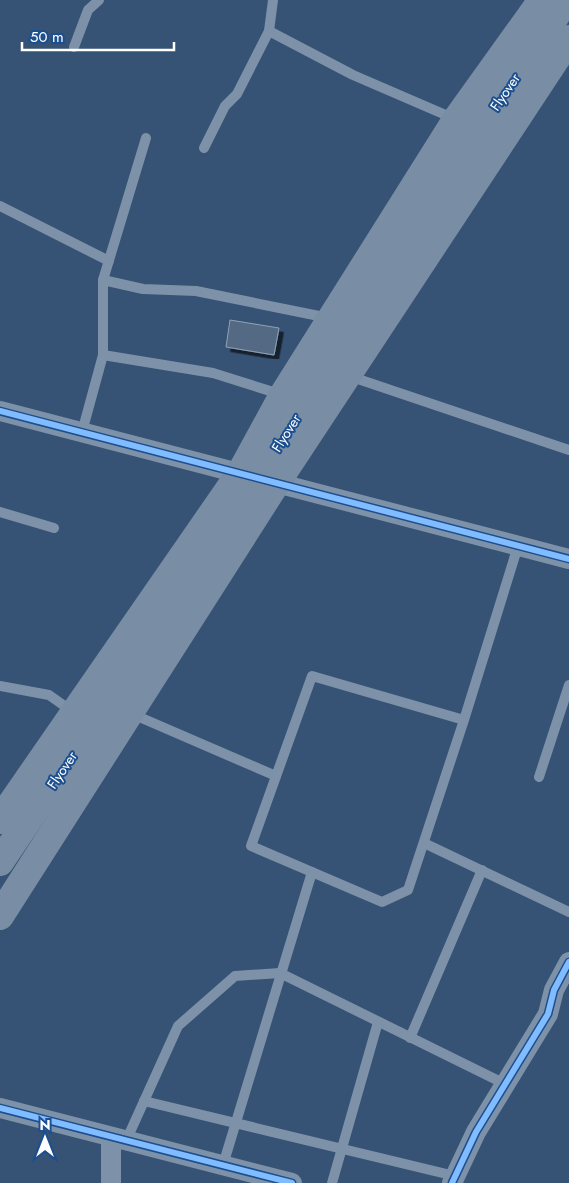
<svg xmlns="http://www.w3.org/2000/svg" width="569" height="1183" viewBox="0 0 569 1183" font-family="Jost,sans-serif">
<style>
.building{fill:#526984;stroke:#92a2b6;filter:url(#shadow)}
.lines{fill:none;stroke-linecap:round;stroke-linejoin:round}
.lane{stroke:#7d92a8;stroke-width:10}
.street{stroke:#7d92a8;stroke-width:20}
.secondary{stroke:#798da4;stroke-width:28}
.secondary-bridge{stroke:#798da4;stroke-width:28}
.cycleway-casing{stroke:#1b4f8f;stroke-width:9}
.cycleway{stroke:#80bcff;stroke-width:6}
.labels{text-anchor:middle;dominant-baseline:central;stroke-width:4;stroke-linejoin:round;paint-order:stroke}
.street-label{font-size:14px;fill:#fff;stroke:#1b4f8f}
</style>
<defs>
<filter id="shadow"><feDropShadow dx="4.5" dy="4.5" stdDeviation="0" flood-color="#0009"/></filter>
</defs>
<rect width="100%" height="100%" fill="#365274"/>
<!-- building -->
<path class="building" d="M 230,320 L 279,328 L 274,355 L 226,347 Z"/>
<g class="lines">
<!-- lane -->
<g class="lane">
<path d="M 269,31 L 353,75 L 455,119"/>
<path d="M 74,47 L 88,10 L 99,0"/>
<path d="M 204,148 L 225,106 L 237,94 L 269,31 L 273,0"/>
<path d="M 0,206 L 109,261"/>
<path d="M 103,280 L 143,289 L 196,291 L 329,318"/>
<path d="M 103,355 L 213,373 L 283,395"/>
<path d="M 349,376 L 569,450"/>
<path d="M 82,432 L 103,355 L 103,280 L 146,138"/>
<path d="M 0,512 L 54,528"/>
<path d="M 0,686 L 49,695 L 73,712"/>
<path d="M 130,713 L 276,776"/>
<path d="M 464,720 L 312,676 L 251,846 L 382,902 L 408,890 L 464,720 L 518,546"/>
<path d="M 539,777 L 569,685"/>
<path d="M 424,843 L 569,912"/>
<path d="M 410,1038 L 482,870"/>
<path d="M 144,1101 L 455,1176"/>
<path d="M 126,1141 L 178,1026 L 235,976 L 280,973 L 505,1084"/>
<path d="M 223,1165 L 312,872"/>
<path d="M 332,1183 L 378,1022"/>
</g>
<!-- street -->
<g class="street">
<path d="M 0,411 L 569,559"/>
<path d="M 0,1108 L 292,1183"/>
<path d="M 111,1183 L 111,1137"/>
<path d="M 452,1183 L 476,1132 L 548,1014 L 554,990 L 569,962"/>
</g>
<!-- secondary -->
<g class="secondary">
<path d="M 0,820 L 241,472 L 283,395 L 456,120 L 542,0"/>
<path d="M 0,916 L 277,482 L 569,39"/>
</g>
<!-- secondary-bridge -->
<path class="secondary-bridge" d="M 0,862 L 253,486 L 398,255 L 566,0"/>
<!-- cycleway casing -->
<g class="cycleway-casing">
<g id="cycleway">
<path d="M 0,411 L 569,559"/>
<path d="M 0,1108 L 292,1183"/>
<path d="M 452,1183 L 476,1132 L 548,1014 L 554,990 L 569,962"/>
</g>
</g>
<!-- cycleway -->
<use href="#cycleway" class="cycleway"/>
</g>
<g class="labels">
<!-- street labels -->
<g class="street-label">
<text transform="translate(505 92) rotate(-56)">Flyover</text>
<text transform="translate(286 433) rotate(-58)">Flyover</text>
<text transform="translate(62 770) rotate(-56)">Flyover</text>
</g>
</g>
<!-- north arrow -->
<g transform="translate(45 1138)" stroke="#1b4f8f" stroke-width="4" paint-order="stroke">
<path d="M0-4L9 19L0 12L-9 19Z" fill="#ffffff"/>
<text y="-8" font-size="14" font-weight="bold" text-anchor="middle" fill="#ffffff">N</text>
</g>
<!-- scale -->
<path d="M22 42v8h152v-8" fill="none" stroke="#ffffff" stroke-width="2.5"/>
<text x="30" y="42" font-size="15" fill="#ffffff" stroke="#1b4f8f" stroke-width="4" paint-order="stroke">50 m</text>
</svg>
